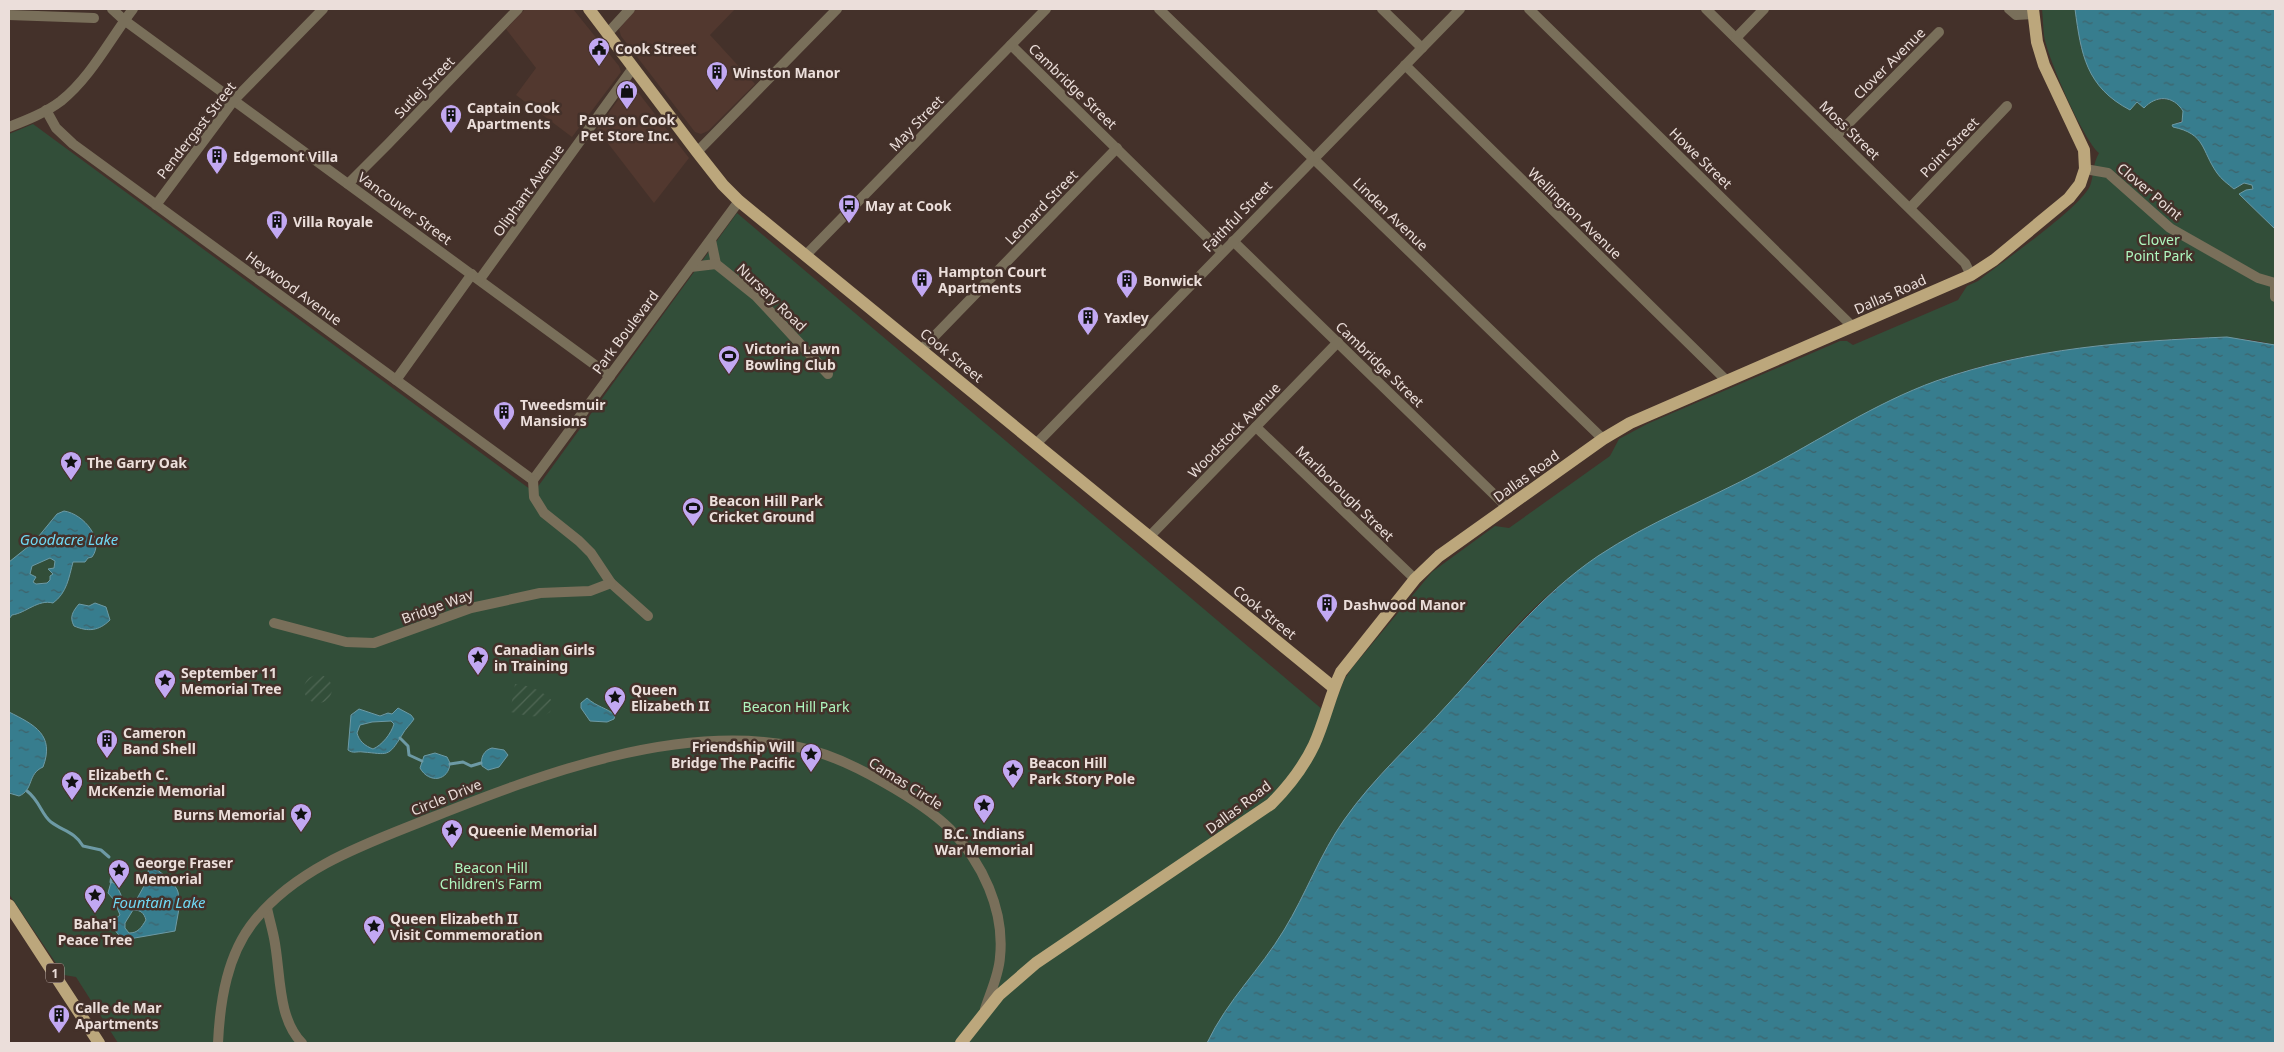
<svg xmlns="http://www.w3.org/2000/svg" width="2284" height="1052" viewBox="0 0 2284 1052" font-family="'Noto Sans',sans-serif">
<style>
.built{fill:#52382f}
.park{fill:#324e39}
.garden{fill:url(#garden-furrows)}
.water{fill:url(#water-ripples);stroke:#6d9aa5;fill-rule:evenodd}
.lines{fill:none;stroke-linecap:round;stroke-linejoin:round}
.stream{stroke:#6d9aa5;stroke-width:3}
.minor{stroke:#796f5a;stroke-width:10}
.major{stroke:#bca77c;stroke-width:12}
.labels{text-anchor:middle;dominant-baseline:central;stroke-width:5;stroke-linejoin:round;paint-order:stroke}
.shield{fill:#44312a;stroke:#b9aaa5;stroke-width:1}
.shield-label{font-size:12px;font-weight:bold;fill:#ebdeda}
.poi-label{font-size:14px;font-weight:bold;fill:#ebdeda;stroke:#44312a;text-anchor:start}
.street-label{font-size:14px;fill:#ebdeda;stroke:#44312a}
.park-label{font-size:14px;fill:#aff7bf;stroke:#44312a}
.water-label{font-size:15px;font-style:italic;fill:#70d9f4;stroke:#44312a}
</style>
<defs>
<pattern id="garden-furrows" width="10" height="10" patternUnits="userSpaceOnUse" patternTransform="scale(1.25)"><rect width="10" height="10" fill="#324e39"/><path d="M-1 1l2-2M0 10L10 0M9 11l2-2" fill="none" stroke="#506755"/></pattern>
<pattern id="water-ripples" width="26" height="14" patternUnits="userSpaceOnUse" patternTransform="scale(1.25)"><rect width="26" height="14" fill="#377d8e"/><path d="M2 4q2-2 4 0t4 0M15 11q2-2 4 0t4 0" fill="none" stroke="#3e636b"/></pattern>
</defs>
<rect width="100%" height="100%" fill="#44312a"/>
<!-- built -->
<g class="built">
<path d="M 525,9 L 573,9 L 619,66 L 621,72 L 572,137 L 516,95 L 536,68 L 506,29 Z"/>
<path d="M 636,9 L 735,9 L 710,35 L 755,84 L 708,131 L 701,134 L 695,132 L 621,36 L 619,29 Z"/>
<path d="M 630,89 L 637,91 L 689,158 L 654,203 L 597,129 L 623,93 Z"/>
</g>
<!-- park -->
<path class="park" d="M 2042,9 L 2075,9 L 2081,49 L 2137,102 C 2155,103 2171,91 2183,111 L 2183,119 L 2173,126 L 2191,133 L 2199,140 L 2208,153 L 2215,169 L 2234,189 L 2245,183 L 2252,185 L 2254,189 L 2240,195 L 2275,229 L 2275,345 C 2233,333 2190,338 2147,341 C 2075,347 2001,356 1933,382 C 1868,407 1809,448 1746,479 C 1675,515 1608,542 1547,596 C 1512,627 1482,666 1451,701 C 1414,742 1372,778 1342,823 C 1317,859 1303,900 1280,937 C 1257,973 1226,1004 1207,1043 L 118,1043 L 76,977 L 64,975 L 9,894 L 9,134 L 33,124 L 534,492 L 737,213 L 1330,716 L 1344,680 L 1352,668 L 1432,572 L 1495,526 L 1509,528 L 1610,456 L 1619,439 L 1647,424 L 1840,341 L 1847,341 L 1853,345 L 1958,300 L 1967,286 L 1978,281 C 2003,261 2077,211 2090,186 C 2094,176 2092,165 2099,153 C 2083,139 2048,59 2044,36 C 2043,27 2043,18 2042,9 Z"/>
<!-- garden -->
<g class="garden">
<circle cx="318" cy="689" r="14"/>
<path d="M 515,684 C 529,685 544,691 553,702 L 550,712 C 539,721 523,714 510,712 Z"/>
</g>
<!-- water -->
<g class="water">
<path d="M 2075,9 L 2275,9 L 2275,229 L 2239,194 L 2246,190 L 2253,189 L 2252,185 L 2244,183 L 2234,189 C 2228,184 2221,179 2217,173 C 2201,150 2206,134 2173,127 L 2172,125 L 2182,122 L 2183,111 C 2173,95 2156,95 2144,108 L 2137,102 L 2130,110 C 2086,87 2081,54 2075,9 Z"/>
<path d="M 2227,337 L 2275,345 L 2275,1043 L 1207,1043 C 1228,999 1260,970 1284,930 C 1306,894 1320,854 1344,820 C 1374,777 1414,742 1449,703 C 1497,651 1539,596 1598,556 C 1649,522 1707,500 1761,471 C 1818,441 1875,403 1936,381 C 2029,348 2129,341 2227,337 Z"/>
<path d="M 64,511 C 84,514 105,540 92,557 L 88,558 L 85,562 L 73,562 C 69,577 67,593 53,603 C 38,599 26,613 12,615 L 9,619 L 9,562 L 34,542 L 57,514 ZM 50,558 L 55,561 L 54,568 L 48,569 L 53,574 L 50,576 L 50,580 L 47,583 L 36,584 L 33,582 L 36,577 L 30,574 L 32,566 Z"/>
<path d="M 95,603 L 106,607 L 110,620 C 99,631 88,632 74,626 C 69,617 73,611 79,604 L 89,606 Z"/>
<path d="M 587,698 C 597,707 607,708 615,715 L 614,719 L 607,722 L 590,721 L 581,708 L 581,703 Z"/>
<path d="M 398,708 L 411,715 L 414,719 C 411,724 405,729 402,735 C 388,758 388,754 363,752 C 357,751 353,754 348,750 L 351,715 L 359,709 L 380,716 L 388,713 L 392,714 ZM 391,721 L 394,724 C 391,734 382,745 373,749 C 365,746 359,741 357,733 L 360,725 L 372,722 Z"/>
<path d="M 9,712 C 35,725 55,735 43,767 C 27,774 34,790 19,796 L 9,793 Z"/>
<path d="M 492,748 L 504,750 L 508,755 L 499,767 L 488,770 L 482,766 C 480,758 484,750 492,748 Z"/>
<path d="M 435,753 L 447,757 L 450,763 C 449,781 429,784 420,768 L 424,756 Z"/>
<path d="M 152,867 C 158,869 177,885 178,892 C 179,896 178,898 180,903 L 175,931 L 123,940 L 113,928 L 114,920 L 120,915 L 114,900 L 108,893 L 111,882 L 116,884 L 121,895 L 122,903 L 133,906 L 144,886 L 149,868 ZM 133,910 C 141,910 144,913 146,920 C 141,928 138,933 129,933 L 125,928 L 125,923 Z"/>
</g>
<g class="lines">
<!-- stream -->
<g class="stream">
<path d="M 400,738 L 408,746 L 409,755 L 422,761"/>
<path d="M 450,764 L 463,762 L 471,766 L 481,763"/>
<path d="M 27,791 C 40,801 41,814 51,822 C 63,831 75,832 83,846 L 101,850 L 109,857"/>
<path d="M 111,882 L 112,875"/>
</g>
<!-- minor -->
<g class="minor">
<path d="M 112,9 L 124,20 L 610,376"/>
<path d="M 1159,9 L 1603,439"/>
<path d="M 1382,9 L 1422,48"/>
<path d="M 1529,9 L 1853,327"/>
<path d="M 1706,9 L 1965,263 L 1971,275"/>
<path d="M 2009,9 L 2016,15 L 2033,14"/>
<path d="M 9,15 L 94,18"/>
<path d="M 608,33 L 630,9"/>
<path d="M 1736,38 L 1764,9"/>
<path d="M 1011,45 L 1222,252"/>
<path d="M 1405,65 L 1727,381"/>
<path d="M 46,110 L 56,128 L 73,144 L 533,480"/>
<path d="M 9,127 C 27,120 45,113 61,101 C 91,77 110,39 133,9"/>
<path d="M 1837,135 L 1939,32"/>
<path d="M 697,152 L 837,9"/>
<path d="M 2085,169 L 2108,173 L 2170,228 L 2258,278 L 2275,283"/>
<path d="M 348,184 L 388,144 L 518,9"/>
<path d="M 156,205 L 234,100 L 323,9"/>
<path d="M 1910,208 L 2007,106"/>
<path d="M 711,240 L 716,264 L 756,296 L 828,374"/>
<path d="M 1233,241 L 1508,508"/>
<path d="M 805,256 L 1046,9"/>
<path d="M 691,267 L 716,264"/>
<path d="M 480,279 L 633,68"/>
<path d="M 2275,283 L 2275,297"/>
<path d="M 922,349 L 1117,148"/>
<path d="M 396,380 L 472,274"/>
<path d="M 1256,427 L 1415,579"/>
<path d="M 1036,444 L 1460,9"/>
<path d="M 533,480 L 739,201"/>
<path d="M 533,480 L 534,497 L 544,513 L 579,541 L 591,553 L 611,583 L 648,616"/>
<path d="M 1149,537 L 1338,342"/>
<path d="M 274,623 L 346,642 L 374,643 L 471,608 L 540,593 L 590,591 L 611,583"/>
<path d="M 267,908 C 269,918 272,928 274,938 C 281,972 277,1018 302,1043"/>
<path d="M 218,1043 C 220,1001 227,954 255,920 C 300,865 369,843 433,817 C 542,774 679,722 798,747 C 828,753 857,767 883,782 C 906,795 931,810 950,829 C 982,862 1005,910 1000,957 C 999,975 990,993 985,1009"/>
</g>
<!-- major -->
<g class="major">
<path d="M 589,9 L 697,152 L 723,185 L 739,201 L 1333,687"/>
<path d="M 9,905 L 99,1043"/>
<path d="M 961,1043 L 999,995 L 1036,963 L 1271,804 C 1289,786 1303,768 1314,745 C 1325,721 1330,695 1341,672 L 1415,579 L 1439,556 L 1603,439 L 1630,423 L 1971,275 L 1994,260 L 2069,198 L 2080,184 L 2085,169 L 2084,150 L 2044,65 L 2037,42 L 2033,9"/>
</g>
</g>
<!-- icons -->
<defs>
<g id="civic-pin" transform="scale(1.125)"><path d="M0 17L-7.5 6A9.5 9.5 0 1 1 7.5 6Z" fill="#c2a8f2" stroke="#44312a"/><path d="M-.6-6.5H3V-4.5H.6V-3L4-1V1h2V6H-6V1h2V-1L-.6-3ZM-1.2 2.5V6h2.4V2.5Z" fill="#111"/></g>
<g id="building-pin" transform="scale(1.125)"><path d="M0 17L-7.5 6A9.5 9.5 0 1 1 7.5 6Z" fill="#c2a8f2" stroke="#44312a"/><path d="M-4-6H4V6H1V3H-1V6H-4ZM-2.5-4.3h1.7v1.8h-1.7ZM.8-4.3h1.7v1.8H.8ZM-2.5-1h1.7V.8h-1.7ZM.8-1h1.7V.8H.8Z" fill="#111"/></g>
<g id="shop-pin" transform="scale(1.125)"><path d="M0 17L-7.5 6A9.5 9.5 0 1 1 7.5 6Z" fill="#c2a8f2" stroke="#44312a"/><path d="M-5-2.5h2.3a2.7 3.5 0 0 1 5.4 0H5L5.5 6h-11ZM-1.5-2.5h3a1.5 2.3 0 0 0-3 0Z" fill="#111"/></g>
<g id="bus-pin" transform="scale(1.125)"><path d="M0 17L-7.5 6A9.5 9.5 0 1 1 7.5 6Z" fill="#c2a8f2" stroke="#44312a"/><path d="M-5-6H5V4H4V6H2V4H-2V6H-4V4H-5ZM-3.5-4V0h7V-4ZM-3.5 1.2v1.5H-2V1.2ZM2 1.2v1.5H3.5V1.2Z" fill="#111"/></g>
<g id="stadium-pin" transform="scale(1.125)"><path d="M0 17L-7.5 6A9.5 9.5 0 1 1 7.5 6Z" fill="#c2a8f2" stroke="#44312a"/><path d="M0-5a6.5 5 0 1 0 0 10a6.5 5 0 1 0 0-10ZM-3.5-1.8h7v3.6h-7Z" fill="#111"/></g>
<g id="sight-pin" transform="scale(1.125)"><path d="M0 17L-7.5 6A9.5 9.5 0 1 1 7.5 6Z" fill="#c2a8f2" stroke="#44312a"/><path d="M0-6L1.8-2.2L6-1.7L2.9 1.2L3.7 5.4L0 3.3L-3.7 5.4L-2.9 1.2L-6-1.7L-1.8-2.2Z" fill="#111"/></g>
</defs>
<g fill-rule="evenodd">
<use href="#civic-pin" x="599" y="48"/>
<use href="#building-pin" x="717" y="72"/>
<use href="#shop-pin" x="627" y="91"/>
<use href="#building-pin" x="451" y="115"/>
<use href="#building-pin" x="217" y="156"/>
<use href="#bus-pin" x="849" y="205"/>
<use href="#building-pin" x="277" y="221"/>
<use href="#building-pin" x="922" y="279"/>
<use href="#building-pin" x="1127" y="280"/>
<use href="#building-pin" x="1088" y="317"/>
<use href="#stadium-pin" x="729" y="356"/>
<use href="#building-pin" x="504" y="412"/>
<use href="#sight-pin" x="71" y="462"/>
<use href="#stadium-pin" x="693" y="508"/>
<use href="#building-pin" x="1327" y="604"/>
<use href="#sight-pin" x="478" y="657"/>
<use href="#sight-pin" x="165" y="680"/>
<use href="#sight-pin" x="615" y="697"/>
<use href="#building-pin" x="107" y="740"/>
<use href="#sight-pin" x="811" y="754"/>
<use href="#sight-pin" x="1013" y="770"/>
<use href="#sight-pin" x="72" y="782"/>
<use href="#sight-pin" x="984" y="805"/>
<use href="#sight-pin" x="301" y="814"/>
<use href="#sight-pin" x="452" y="830"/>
<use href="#sight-pin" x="119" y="870"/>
<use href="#sight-pin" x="95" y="895"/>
<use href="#sight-pin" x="374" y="926"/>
<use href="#building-pin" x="59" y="1015"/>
</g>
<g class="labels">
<!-- shield labels -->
<rect class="shield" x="46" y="963.5" width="18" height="19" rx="4"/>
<g class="shield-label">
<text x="55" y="973">1</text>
</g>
<!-- poi labels -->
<g class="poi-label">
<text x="615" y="48">Cook Street</text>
<text x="733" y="72">Winston Manor</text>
<text x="467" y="107">Captain Cook<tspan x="467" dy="16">Apartments</tspan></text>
<text x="627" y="119" text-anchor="middle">Paws on Cook<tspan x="627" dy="16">Pet Store Inc.</tspan></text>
<text x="233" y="156">Edgemont Villa</text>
<text x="865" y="205">May at Cook</text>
<text x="293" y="221">Villa Royale</text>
<text x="938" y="271">Hampton Court<tspan x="938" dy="16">Apartments</tspan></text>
<text x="1143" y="280">Bonwick</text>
<text x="1104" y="317">Yaxley</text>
<text x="745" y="348">Victoria Lawn<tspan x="745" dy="16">Bowling Club</tspan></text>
<text x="520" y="404">Tweedsmuir<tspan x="520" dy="16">Mansions</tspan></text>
<text x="87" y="462">The Garry Oak</text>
<text x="709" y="500">Beacon Hill Park<tspan x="709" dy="16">Cricket Ground</tspan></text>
<text x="1343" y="604">Dashwood Manor</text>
<text x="494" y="649">Canadian Girls<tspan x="494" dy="16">in Training</tspan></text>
<text x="181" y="672">September 11<tspan x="181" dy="16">Memorial Tree</tspan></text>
<text x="631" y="689">Queen<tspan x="631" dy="16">Elizabeth II</tspan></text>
<text x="123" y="732">Cameron<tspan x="123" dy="16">Band Shell</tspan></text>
<text x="795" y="746" text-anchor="end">Friendship Will<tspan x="795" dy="16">Bridge The Pacific</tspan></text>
<text x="1029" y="762">Beacon Hill<tspan x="1029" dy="16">Park Story Pole</tspan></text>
<text x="88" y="774">Elizabeth C.<tspan x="88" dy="16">McKenzie Memorial</tspan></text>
<text x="285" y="814" text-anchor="end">Burns Memorial</text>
<text x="468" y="830">Queenie Memorial</text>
<text x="984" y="833" text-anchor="middle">B.C. Indians<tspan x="984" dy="16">War Memorial</tspan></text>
<text x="135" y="862">George Fraser<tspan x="135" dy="16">Memorial</tspan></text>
<text x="390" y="918">Queen Elizabeth II<tspan x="390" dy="16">Visit Commemoration</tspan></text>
<text x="95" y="923" text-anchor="middle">Baha'i<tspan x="95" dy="16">Peace Tree</tspan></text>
<text x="75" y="1007">Calle de Mar<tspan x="75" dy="16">Apartments</tspan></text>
</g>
<!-- street labels -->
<g class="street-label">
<text transform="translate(1889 63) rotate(-45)">Clover Avenue</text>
<text transform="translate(1073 86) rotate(44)">Cambridge Street</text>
<text transform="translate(424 87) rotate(-46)">Sutlej Street</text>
<text transform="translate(916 123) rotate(-46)">May Street</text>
<text transform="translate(196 130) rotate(-52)">Pendergast Street</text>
<text transform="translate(1850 130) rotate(44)">Moss Street</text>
<text transform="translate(1949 147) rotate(-46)">Point Street</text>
<text transform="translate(1701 158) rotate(44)">Howe Street</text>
<text transform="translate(528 190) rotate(-54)">Oliphant Avenue</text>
<text transform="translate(2150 191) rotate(40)">Clover Point</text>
<text transform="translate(1041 207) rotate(-46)">Leonard Street</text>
<text transform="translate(405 208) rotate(36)">Vancouver Street</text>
<text transform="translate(1575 213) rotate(44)">Wellington Avenue</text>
<text transform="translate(1391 214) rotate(44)">Linden Avenue</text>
<text transform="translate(1237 216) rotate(-46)">Faithful Street</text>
<text transform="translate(294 288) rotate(36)">Heywood Avenue</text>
<text transform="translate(1890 294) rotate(-24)">Dallas Road</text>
<text transform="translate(772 297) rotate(44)">Nursery Road</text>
<text transform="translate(625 332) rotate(-53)">Park Boulevard</text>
<text transform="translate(952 355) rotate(39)">Cook Street</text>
<text transform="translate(1380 364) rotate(44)">Cambridge Street</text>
<text transform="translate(1234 430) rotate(-46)">Woodstock Avenue</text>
<text transform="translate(1526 476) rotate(-36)">Dallas Road</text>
<text transform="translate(1345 493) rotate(44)">Marlborough Street</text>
<text transform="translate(437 606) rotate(-20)">Bridge Way</text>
<text transform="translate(1265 612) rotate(39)">Cook Street</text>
<text transform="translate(906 783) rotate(32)">Camas Circle</text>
<text transform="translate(446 797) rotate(-22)">Circle Drive</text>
<text transform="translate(1238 807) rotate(-37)">Dallas Road</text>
</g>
<!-- park labels -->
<g class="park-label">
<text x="2159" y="239">Clover<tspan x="2159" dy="16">Point Park</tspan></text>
<text x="796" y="706">Beacon Hill Park</text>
<text x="491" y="867">Beacon Hill<tspan x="491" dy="16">Children's Farm</tspan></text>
</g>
<!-- water labels -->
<g class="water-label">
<text x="69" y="539">Goodacre Lake</text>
<text x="159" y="902">Fountain Lake</text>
</g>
</g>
<!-- border -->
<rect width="2284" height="1052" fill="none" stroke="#ebdeda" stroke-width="20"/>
</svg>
